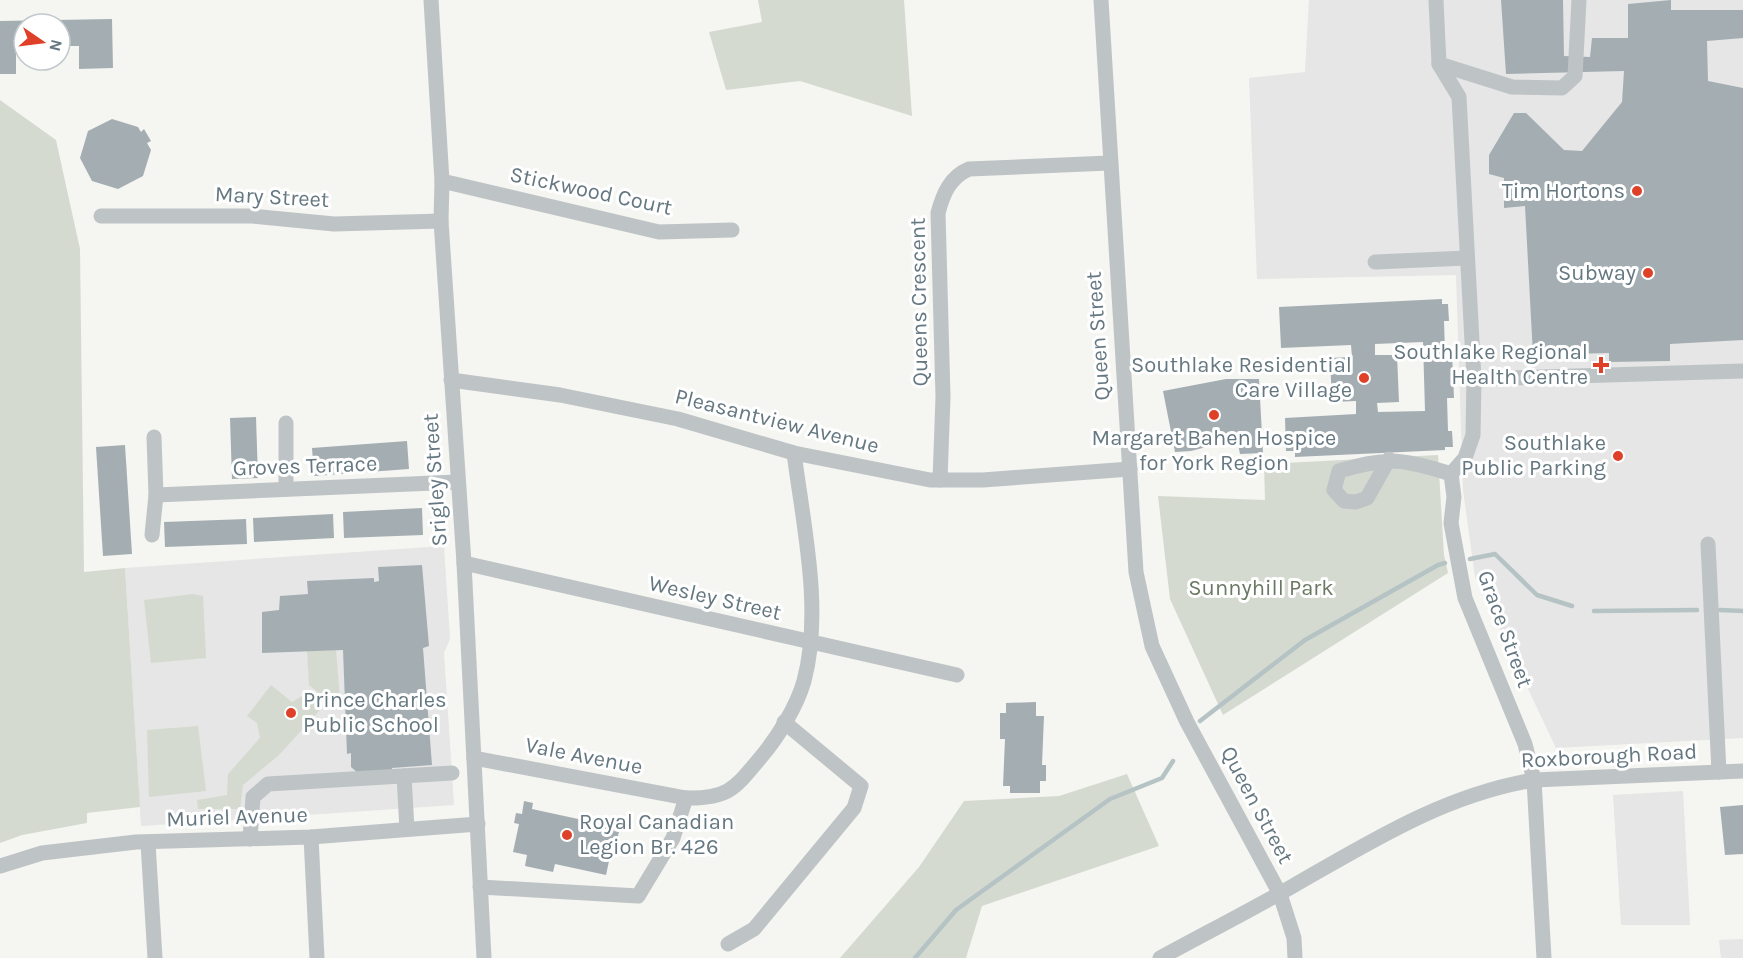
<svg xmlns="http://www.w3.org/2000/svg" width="1743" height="958" viewBox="0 0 1743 958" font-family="Karla,sans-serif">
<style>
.built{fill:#e5e6e5}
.green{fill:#d5dad0}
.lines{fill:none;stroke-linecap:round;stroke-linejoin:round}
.stream{stroke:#b5c3c5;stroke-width:4.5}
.building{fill:#a4aeb2;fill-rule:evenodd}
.minor{stroke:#bec3c5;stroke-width:15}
.poi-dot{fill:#de4028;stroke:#fff;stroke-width:2}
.labels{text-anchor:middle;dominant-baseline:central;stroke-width:6;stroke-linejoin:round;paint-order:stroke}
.street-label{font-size:22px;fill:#657881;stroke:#fff}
.poi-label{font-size:22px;fill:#657881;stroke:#fff;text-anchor:end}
.park-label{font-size:22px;fill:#6a7963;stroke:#fff}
</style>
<rect width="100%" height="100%" fill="#f5f5f1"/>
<!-- built -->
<g class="built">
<path d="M 1309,0 L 1743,0 L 1743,738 L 1556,748 L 1475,577 L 1463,490 L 1456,275 L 1257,279 L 1249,78 L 1305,72 Z"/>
<path d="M 444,546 L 450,639 L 444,653 L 454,805 L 141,826 L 125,568 Z"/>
<path d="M 1683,791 L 1690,925 L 1621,925 L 1613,795 Z"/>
<path d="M 1743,939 L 1743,958 L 1721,958 L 1719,940 Z"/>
</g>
<!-- green -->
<g class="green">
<path d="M 758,0 L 904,0 L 912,116 L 800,81 L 726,90 L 709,32 L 762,22 Z"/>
<path d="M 0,100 L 56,140 L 80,249 L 84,572 L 125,568 L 140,807 L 87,813 L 87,823 L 22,835 L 0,843 Z"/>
<path d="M 1438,455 L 1444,555 L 1448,573 L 1223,715 L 1170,599 L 1158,496 L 1265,500 L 1264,464 Z"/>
<path d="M 193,594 L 203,596 L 206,658 L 151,663 L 144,600 Z"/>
<path d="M 336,650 L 340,699 L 332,704 L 309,685 L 307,651 Z"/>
<path d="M 271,685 L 292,702 L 305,694 L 321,709 L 279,755 L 243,785 L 240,809 L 198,809 L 197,800 L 227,795 L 228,774 L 260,738 L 257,723 L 247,716 Z"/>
<path d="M 198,726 L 206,791 L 149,797 L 147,730 Z"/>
<path d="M 1127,774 L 1159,846 L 982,906 L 966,958 L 840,958 L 919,867 L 964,801 L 1059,796 Z"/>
</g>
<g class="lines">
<!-- stream -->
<g class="stream">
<path d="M 1470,559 L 1495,554 L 1537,595 L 1572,606"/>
<path d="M 1720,610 L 1743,611"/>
<path d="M 1594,611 L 1697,610"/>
<path d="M 1200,721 L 1305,640 L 1438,565 L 1445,563"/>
<path d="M 915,958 L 956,910 L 1110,799 L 1162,778 L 1173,761"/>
</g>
</g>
<!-- building -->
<g class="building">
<path d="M 1501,0 L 1563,0 L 1564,56 L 1590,57 L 1592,38 L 1628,38 L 1628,4 L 1671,0 L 1671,10 L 1743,10 L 1743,38 L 1707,41 L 1708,81 L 1743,88 L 1743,340 L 1670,344 L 1670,361 L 1609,362 L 1609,353 L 1533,355 L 1525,206 L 1504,208 L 1504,178 L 1489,174 L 1489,155 L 1514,113 L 1526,113 L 1564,150 L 1582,151 L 1622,102 L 1624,71 L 1506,74 Z"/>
<path d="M 112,19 L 113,68 L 79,69 L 79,46 L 60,46 L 60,24 L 24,24 L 24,47 L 16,47 L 16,74 L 0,74 L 0,21 Z"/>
<path d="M 112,119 L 138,127 L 141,132 L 144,129 L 151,141 L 147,143 L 151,150 L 143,176 L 118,189 L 92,181 L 80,158 L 88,131 Z"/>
<path d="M 1442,299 L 1442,304 L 1448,304 L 1449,321 L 1444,321 L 1445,352 L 1452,352 L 1454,398 L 1447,398 L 1448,431 L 1452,431 L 1453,447 L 1445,447 L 1445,450 L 1295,457 L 1295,451 L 1286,451 L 1285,418 L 1356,414 L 1356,401 L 1332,402 L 1330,358 L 1352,357 L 1351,345 L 1281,348 L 1279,307 ZM 1423,342 L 1425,411 L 1378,412 L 1377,403 L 1399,402 L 1397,355 L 1375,355 L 1375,344 Z"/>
<path d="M 1226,379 L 1259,379 L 1263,453 L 1240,454 L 1237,439 L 1191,451 L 1175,452 L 1163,391 Z"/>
<path d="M 256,417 L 258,478 L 232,479 L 230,418 Z"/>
<path d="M 407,441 L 409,469 L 314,476 L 312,448 Z"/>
<path d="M 125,445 L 132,554 L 103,556 L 96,447 Z"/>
<path d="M 422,508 L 423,535 L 344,538 L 343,512 Z"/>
<path d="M 333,514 L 334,538 L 254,542 L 253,518 Z"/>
<path d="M 246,519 L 247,544 L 165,547 L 164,522 Z"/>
<path d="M 422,565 L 429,646 L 423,648 L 432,765 L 392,768 L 392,773 L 358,773 L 351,767 L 351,753 L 347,754 L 343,650 L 262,653 L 262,612 L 279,610 L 280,596 L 308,594 L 307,581 L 374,578 L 374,582 L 379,581 L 378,567 Z"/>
<path d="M 1036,702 L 1036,716 L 1044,716 L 1042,765 L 1046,765 L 1046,781 L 1040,781 L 1040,793 L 1010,793 L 1010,786 L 1003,786 L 1005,739 L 1000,739 L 1000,713 L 1006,713 L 1006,703 Z"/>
<path d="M 524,801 L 533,803 L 532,809 L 615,827 L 614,831 L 619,832 L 617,839 L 614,838 L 606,875 L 555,864 L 553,872 L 525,866 L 527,855 L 513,852 L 519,824 L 514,823 L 516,813 L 522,814 Z"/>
<path d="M 1743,805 L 1743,854 L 1725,855 L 1720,807 Z"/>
</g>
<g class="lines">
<!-- minor -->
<g class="minor">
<path d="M 431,0 L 442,181 L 441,221 L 464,563 L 484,958"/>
<path d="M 1101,0 L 1136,572 L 1152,646 L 1187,722 L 1280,894 L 1294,938 L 1295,958"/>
<path d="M 1436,0 L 1439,64 L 1459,97 L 1474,379 L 1473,435 L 1465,458 L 1451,474 L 1454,497 L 1451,523 L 1465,598 L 1525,744 L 1534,780 L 1544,958"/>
<path d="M 1439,64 L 1512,87 L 1562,88 L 1575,76 L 1579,0"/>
<path d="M 442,181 L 659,232 L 732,230"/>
<path d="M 101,216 L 252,216 L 334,224 L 441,221"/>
<path d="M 1375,262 L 1467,258"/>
<path d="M 1474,379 L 1743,371"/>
<path d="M 451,380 L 560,395 L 678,419 L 794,453 L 930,480 L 983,480 L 1130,469"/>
<path d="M 1389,459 L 1367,498 L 1356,502 L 1344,501 L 1334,490 L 1339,471 C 1387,456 1405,459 1451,474"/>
<path d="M 940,480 L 943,397 L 938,213 C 943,194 950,177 969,169 L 1109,163"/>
<path d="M 286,489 L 286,423"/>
<path d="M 156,495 L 457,482"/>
<path d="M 152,535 L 156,495 L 154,437"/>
<path d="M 1708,544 L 1719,772"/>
<path d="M 464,563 L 957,675"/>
<path d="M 474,758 L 686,798 C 729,799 735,788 761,757 C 778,737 797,706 804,681 C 823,610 803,524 794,453"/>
<path d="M 404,776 L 407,829"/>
<path d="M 311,837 L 317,958"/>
<path d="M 250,839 L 253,797 L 268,784 L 452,773"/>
<path d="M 148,843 L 155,958"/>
<path d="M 0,866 L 42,853 L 136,842 L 311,837 L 478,824"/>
<path d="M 480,887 L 638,896 L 673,838 L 686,798"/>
<path d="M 728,944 L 754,929 L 854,808 L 861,786 L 784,722"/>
<path d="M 1160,958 C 1204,934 1249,911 1293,886 C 1370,842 1444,795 1534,780 L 1743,771"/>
</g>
</g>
<!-- markers -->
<g class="poi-dot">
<circle cx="1637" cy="191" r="6"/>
<circle cx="1648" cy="273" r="6"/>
<path d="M1598 356h6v6h6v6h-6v6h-6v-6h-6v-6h6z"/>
<circle cx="1364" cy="378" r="6"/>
<circle cx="1214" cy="415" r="6"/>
<circle cx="1618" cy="456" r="6"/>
<circle cx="291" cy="713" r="6"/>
<circle cx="567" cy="835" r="6"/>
</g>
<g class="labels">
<!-- street labels -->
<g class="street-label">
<text transform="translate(591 191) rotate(12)">Stickwood Court</text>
<text transform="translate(272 197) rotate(3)">Mary Street</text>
<text transform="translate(919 302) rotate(-91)">Queens Crescent</text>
<text transform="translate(1098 336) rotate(-94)">Queen Street</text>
<text transform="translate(777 421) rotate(14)">Pleasantview Avenue</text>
<text transform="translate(305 466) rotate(-2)">Groves Terrace</text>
<text transform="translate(435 480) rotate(-94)">Srigley Street</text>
<text transform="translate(715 598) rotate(13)">Wesley Street</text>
<text transform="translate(1505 629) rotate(70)">Grace Street</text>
<text transform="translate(584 756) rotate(11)">Vale Avenue</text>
<text transform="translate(1609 756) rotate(-3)">Roxborough Road</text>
<text transform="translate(1257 805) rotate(62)">Queen Street</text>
<text transform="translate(237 817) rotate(-2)">Muriel Avenue</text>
</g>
<!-- poi labels -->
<g class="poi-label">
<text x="1625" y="191">Tim Hortons</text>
<text x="1636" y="273">Subway</text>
<text x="1588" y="352">Southlake Regional<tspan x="1588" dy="25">Health Centre</tspan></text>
<text x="1352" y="365">Southlake Residential<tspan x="1352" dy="25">Care Village</tspan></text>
<text x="1214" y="438" text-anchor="middle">Margaret Bahen Hospice<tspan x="1214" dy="25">for York Region</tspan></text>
<text x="1606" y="443">Southlake<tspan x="1606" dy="25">Public Parking</tspan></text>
<text x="303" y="700" text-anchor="start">Prince Charles<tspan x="303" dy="25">Public School</tspan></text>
<text x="579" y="822" text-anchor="start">Royal Canadian<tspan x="579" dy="25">Legion Br. 426</tspan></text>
</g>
<!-- park labels -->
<g class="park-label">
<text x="1261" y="588">Sunnyhill Park</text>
</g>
</g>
<!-- north arrow -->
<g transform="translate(42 42) rotate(104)"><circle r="28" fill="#ffffff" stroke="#c1c9cd" stroke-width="1.5"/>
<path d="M0-4.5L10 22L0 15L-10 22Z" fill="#de4028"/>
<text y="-9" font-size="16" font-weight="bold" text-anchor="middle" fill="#657881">N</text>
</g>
</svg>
